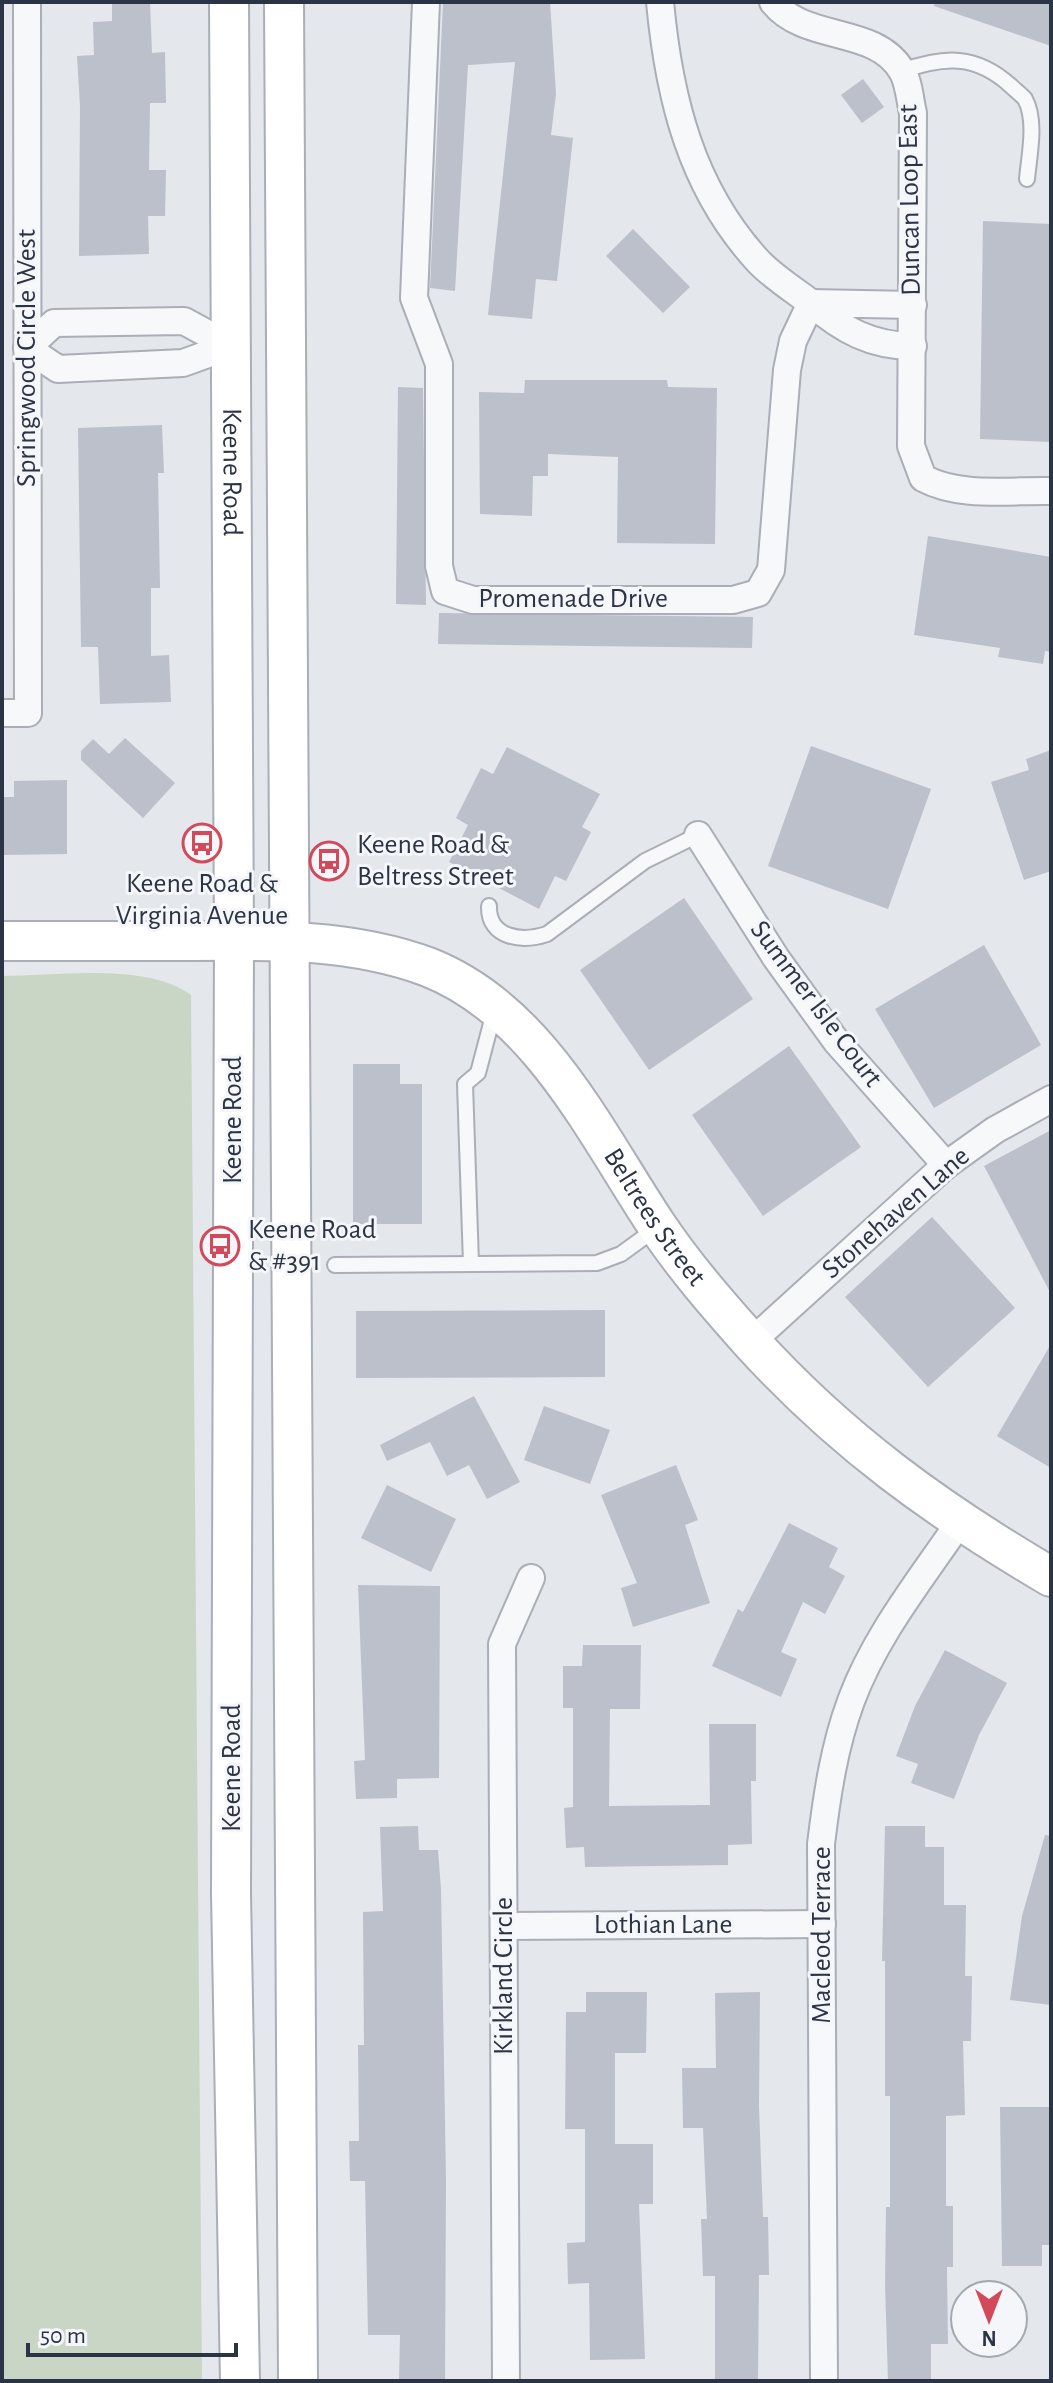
<svg xmlns="http://www.w3.org/2000/svg" width="1053" height="2383" viewBox="0 0 1053 2383" font-family="'Alegreya Sans',sans-serif">
<style>
.green{fill:#c9d6c5}
.building{fill:#bbc0ca}
.lines{fill:none;stroke-linecap:round;stroke-linejoin:round}
.lane-casing{stroke:#a9aeb7;stroke-width:18}
.street-casing{stroke:#a9aeb7;stroke-width:30}
.secondary-casing{stroke:#a9aeb7;stroke-width:42}
.lane{stroke:#f7f8fa;stroke-width:14}
.street{stroke:#f7f8fa;stroke-width:26}
.secondary{stroke:#fff;stroke-width:38}
.labels{text-anchor:middle;dominant-baseline:central;stroke-width:6;stroke-linejoin:round;paint-order:stroke}
.street-label{font-size:28px;fill:#2b3445;stroke:#f4f6f9}
.poi-label{font-size:28px;fill:#2b3445;stroke:#f4f6f9;text-anchor:start}
</style>
<rect width="100%" height="100%" fill="#e4e7ec"/>
<!-- green -->
<path class="green" d="M 2,976 C 57,976 146,962 191,995 L 202,2381 L 2,2381 Z"/>
<!-- building -->
<g class="building">
<path d="M 112,2 L 150,2 L 152,53 L 165,52 L 166,103 L 150,103 L 149,170 L 166,170 L 165,216 L 148,216 L 149,254 L 79,256 L 80,106 L 77,56 L 94,55 L 93,22 L 112,21 Z"/>
<path d="M 443,2 L 550,2 L 556,94 L 551,135 L 573,138 L 557,281 L 536,279 L 532,319 L 488,315 L 515,62 L 468,65 L 455,291 L 430,288 Z"/>
<path d="M 935,2 L 1051,2 L 1051,46 L 934,6 Z"/>
<path d="M 863,79 L 884,107 L 862,123 L 841,95 Z"/>
<path d="M 983,221 L 1051,224 L 1051,442 L 980,439 Z"/>
<path d="M 633,229 L 690,287 L 663,313 L 606,256 Z"/>
<path d="M 525,380 L 667,380 L 668,387 L 717,388 L 715,544 L 617,543 L 618,457 L 548,454 L 548,476 L 533,476 L 532,516 L 480,514 L 479,392 L 524,393 Z"/>
<path d="M 398,387 L 423,388 L 426,605 L 396,604 Z"/>
<path d="M 162,425 L 164,473 L 158,473 L 160,588 L 151,588 L 151,656 L 169,655 L 171,702 L 100,704 L 98,647 L 81,647 L 78,428 Z"/>
<path d="M 928,536 L 1051,557 L 1051,652 L 1045,651 L 1043,664 L 998,657 L 1000,648 L 914,635 Z"/>
<path d="M 439,613 L 753,617 L 752,648 L 438,644 Z"/>
<path d="M 125,738 L 175,783 L 143,818 L 81,760 L 81,751 L 93,739 L 109,754 Z"/>
<path d="M 811,746 L 931,789 L 888,909 L 768,866 Z"/>
<path d="M 507,747 L 600,794 L 582,827 L 591,832 L 566,881 L 555,876 L 539,909 L 449,862 L 468,825 L 456,818 L 481,768 L 493,774 Z"/>
<path d="M 1051,750 L 1051,871 L 1024,880 L 991,782 L 1029,770 L 1026,759 Z"/>
<path d="M 67,780 L 67,854 L 2,855 L 2,797 L 14,797 L 14,781 Z"/>
<path d="M 684,898 L 753,999 L 649,1070 L 580,970 Z"/>
<path d="M 984,945 L 1041,1045 L 934,1108 L 875,1009 Z"/>
<path d="M 789,1046 L 861,1147 L 763,1216 L 692,1115 Z"/>
<path d="M 353,1064 L 400,1064 L 400,1084 L 422,1084 L 422,1224 L 353,1224 Z"/>
<path d="M 1051,1130 L 1051,1294 L 984,1166 Z"/>
<path d="M 932,1217 L 1015,1308 L 928,1387 L 845,1297 Z"/>
<path d="M 605,1310 L 605,1377 L 356,1378 L 356,1311 Z"/>
<path d="M 1051,1344 L 1051,1468 L 997,1436 Z"/>
<path d="M 474,1396 L 520,1482 L 487,1499 L 469,1465 L 447,1476 L 430,1442 L 387,1461 L 380,1445 Z"/>
<path d="M 544,1406 L 610,1430 L 590,1484 L 524,1460 Z"/>
<path d="M 676,1465 L 698,1520 L 685,1525 L 710,1603 L 633,1627 L 621,1588 L 637,1583 L 601,1495 Z"/>
<path d="M 387,1485 L 456,1519 L 431,1572 L 361,1538 Z"/>
<path d="M 789,1523 L 838,1548 L 829,1567 L 845,1576 L 825,1614 L 803,1602 L 781,1652 L 797,1659 L 781,1697 L 712,1666 L 738,1609 L 743,1612 Z"/>
<path d="M 358,1585 L 440,1586 L 439,1778 L 397,1779 L 397,1798 L 356,1799 L 354,1761 L 365,1760 Z"/>
<path d="M 583,1645 L 641,1645 L 640,1709 L 610,1709 L 609,1806 L 710,1805 L 709,1724 L 756,1724 L 756,1781 L 751,1781 L 752,1844 L 728,1845 L 728,1865 L 585,1867 L 584,1847 L 566,1848 L 564,1808 L 573,1807 L 573,1708 L 563,1708 L 563,1666 L 582,1666 Z"/>
<path d="M 945,1650 L 1007,1683 L 979,1735 L 954,1799 L 911,1783 L 918,1764 L 896,1756 L 915,1706 Z"/>
<path d="M 418,1826 L 419,1850 L 438,1850 L 441,1889 L 446,2180 L 445,2381 L 399,2381 L 400,2335 L 368,2335 L 365,2181 L 350,2181 L 349,2141 L 359,2141 L 358,2045 L 364,2045 L 363,1912 L 383,1911 L 380,1827 Z"/>
<path d="M 885,1826 L 925,1826 L 925,1847 L 944,1847 L 944,1905 L 966,1905 L 965,1976 L 972,1976 L 971,2041 L 963,2041 L 965,2115 L 946,2116 L 946,2206 L 953,2206 L 953,2267 L 947,2267 L 948,2344 L 931,2344 L 931,2381 L 888,2381 L 885,2283 L 886,2207 L 890,2207 L 890,2096 L 885,2096 L 885,1961 L 882,1961 Z"/>
<path d="M 1045,1835 L 1051,1836 L 1051,2005 L 1010,2000 L 1022,1916 Z"/>
<path d="M 586,1992 L 647,1992 L 646,2053 L 615,2053 L 615,2144 L 653,2144 L 653,2204 L 639,2204 L 645,2359 L 590,2360 L 589,2283 L 568,2284 L 567,2243 L 585,2242 L 585,2129 L 565,2129 L 566,2012 L 586,2012 Z"/>
<path d="M 760,1992 L 759,2107 L 763,2217 L 768,2217 L 769,2275 L 759,2275 L 758,2381 L 715,2381 L 715,2276 L 703,2276 L 701,2219 L 707,2219 L 703,2128 L 683,2128 L 682,2068 L 716,2068 L 715,1993 Z"/>
<path d="M 1000,2107 L 1051,2107 L 1051,2245 L 1042,2245 L 1042,2266 L 1002,2266 Z"/>
</g>
<g class="lines">
<!-- lane casing -->
<g class="lane-casing">
<g id="lane">
<path d="M 902,71 C 944,56 976,54 1011,86 C 1015,90 1022,95 1025,99 C 1037,121 1029,156 1027,179"/>
<path d="M 489,906 C 488,939 523,942 547,934 L 645,861 L 698,835"/>
<path d="M 471,1264 L 465,1084 L 478,1073 L 494,1012"/>
<path d="M 335,1265 L 597,1263 L 621,1254 L 658,1227"/>
</g>
</g>
<!-- street casing -->
<g class="street-casing">
<g id="street">
<path d="M 426,2 L 414,298 L 439,364 L 439,566 L 445,591 L 473,600 L 733,600 L 758,593 L 771,570 L 787,370 L 793,341 L 811,303 C 794,290 773,277 758,261 C 691,188 669,98 660,2"/>
<path d="M 773,2 C 806,43 875,25 902,71 C 909,82 910,101 913,113 L 911,446 L 923,478 C 960,498 1010,490 1051,491"/>
<path d="M 184,321 L 230,346 L 183,363 L 58,369 L 27,348 L 54,323 Z"/>
<path d="M 913,346 C 871,346 843,330 811,303 L 913,305"/>
<path d="M 2,713 L 28,713 L 27,2"/>
<path d="M 698,835 L 776,958 L 836,1041 L 946,1165"/>
<path d="M 751,1342 L 946,1165 L 995,1130 L 1051,1099"/>
<path d="M 504,1926 L 822,1924"/>
<path d="M 506,2381 L 502,1644 L 531,1578"/>
<path d="M 824,2381 L 821,1844 C 827,1795 834,1747 851,1701 C 875,1636 921,1579 959,1523"/>
</g>
</g>
<!-- secondary casing -->
<g class="secondary-casing">
<g id="secondary">
<path id="s1" d="M 229,2 L 234,940 L 231,1893 L 240,2381"/>
<path d="M 284,2 L 298,2381"/>
<path id="s2" d="M 2,941 C 66,941 130,941 193,941 C 272,940 353,939 428,967 C 538,1010 595,1132 656,1224 C 684,1266 718,1305 751,1342 C 841,1441 937,1510 1051,1577"/>
</g>
</g>
<!-- lane -->
<use href="#lane" class="lane"/>
<!-- street -->
<use href="#street" class="street"/>
<!-- secondary -->
<use href="#secondary" class="secondary"/>
</g>
<!-- icons -->
<defs>
<g id="bus-ring" transform="scale(2)"><circle r="9.5" fill="#f4f6f9" stroke="#d1495b" stroke-width="1.5"/><path d="M-5-6H5V4H4V6H2V4H-2V6H-4V4H-5ZM-3.5-4V0h7V-4ZM-3.5 1.2v1.5H-2V1.2ZM2 1.2v1.5H3.5V1.2Z" fill="#d1495b"/></g>
</defs>
<g fill-rule="evenodd">
<use href="#bus-ring" x="202" y="843"/>
<use href="#bus-ring" x="329" y="861"/>
<use href="#bus-ring" x="220" y="1246"/>
</g>
<g class="labels">
<!-- street labels -->
<g class="street-label">
<text transform="translate(910 200) rotate(-91)">Duncan Loop East</text>
<text transform="translate(27 358) rotate(-90)">Springwood Circle West</text>
<text stroke="none"><textPath href="#s1" startOffset="470">Keene Road</textPath></text>
<text x="573" y="599">Promenade Drive</text>
<text transform="translate(816 1004) rotate(53)">Summer Isle Court</text>
<text transform="translate(233 1120) rotate(-90)">Keene Road</text>
<text transform="translate(896 1213) rotate(-41)">Stonehaven Lane</text>
<text stroke="none"><textPath href="#s2" startOffset="772">Beltrees Street</textPath></text>
<text transform="translate(232 1768) rotate(-90)">Keene Road</text>
<text x="663" y="1925">Lothian Lane</text>
<text transform="translate(822 1935) rotate(-90)">Macleod Terrace</text>
<text transform="translate(504 1976) rotate(-90)">Kirkland Circle</text>
</g>
<!-- poi labels -->
<g class="poi-label">
<text x="357" y="845">Keene Road &amp;<tspan x="357" dy="32">Beltress Street</tspan></text>
<text x="202" y="884" text-anchor="middle">Keene Road &amp;<tspan x="202" dy="32">Virginia Avenue</tspan></text>
<text x="248" y="1230">Keene Road<tspan x="248" dy="32">&amp; #391</tspan></text>
</g>
</g>
<!-- border -->
<rect width="1053" height="2383" fill="none" stroke="#2b3445" stroke-width="8"/>
<!-- north arrow -->
<g transform="translate(989 2319) rotate(180)"><circle r="38" fill="#f4f6f9" stroke="#a4a8b1" stroke-width="2"/>
<path d="M0-6L14 30L0 20L-14 30Z" fill="#d1495b"/>
<text y="-12" font-size="22" font-weight="bold" text-anchor="middle" fill="#2b3445">N</text>
</g>
<!-- scale -->
<path d="M28 2343v12h208v-12" fill="none" stroke="#2b3445" stroke-width="4"/>
<text x="40" y="2343" font-size="24" fill="#2b3445" stroke="#f4f6f9" stroke-width="6" paint-order="stroke">50 m</text>
</svg>
